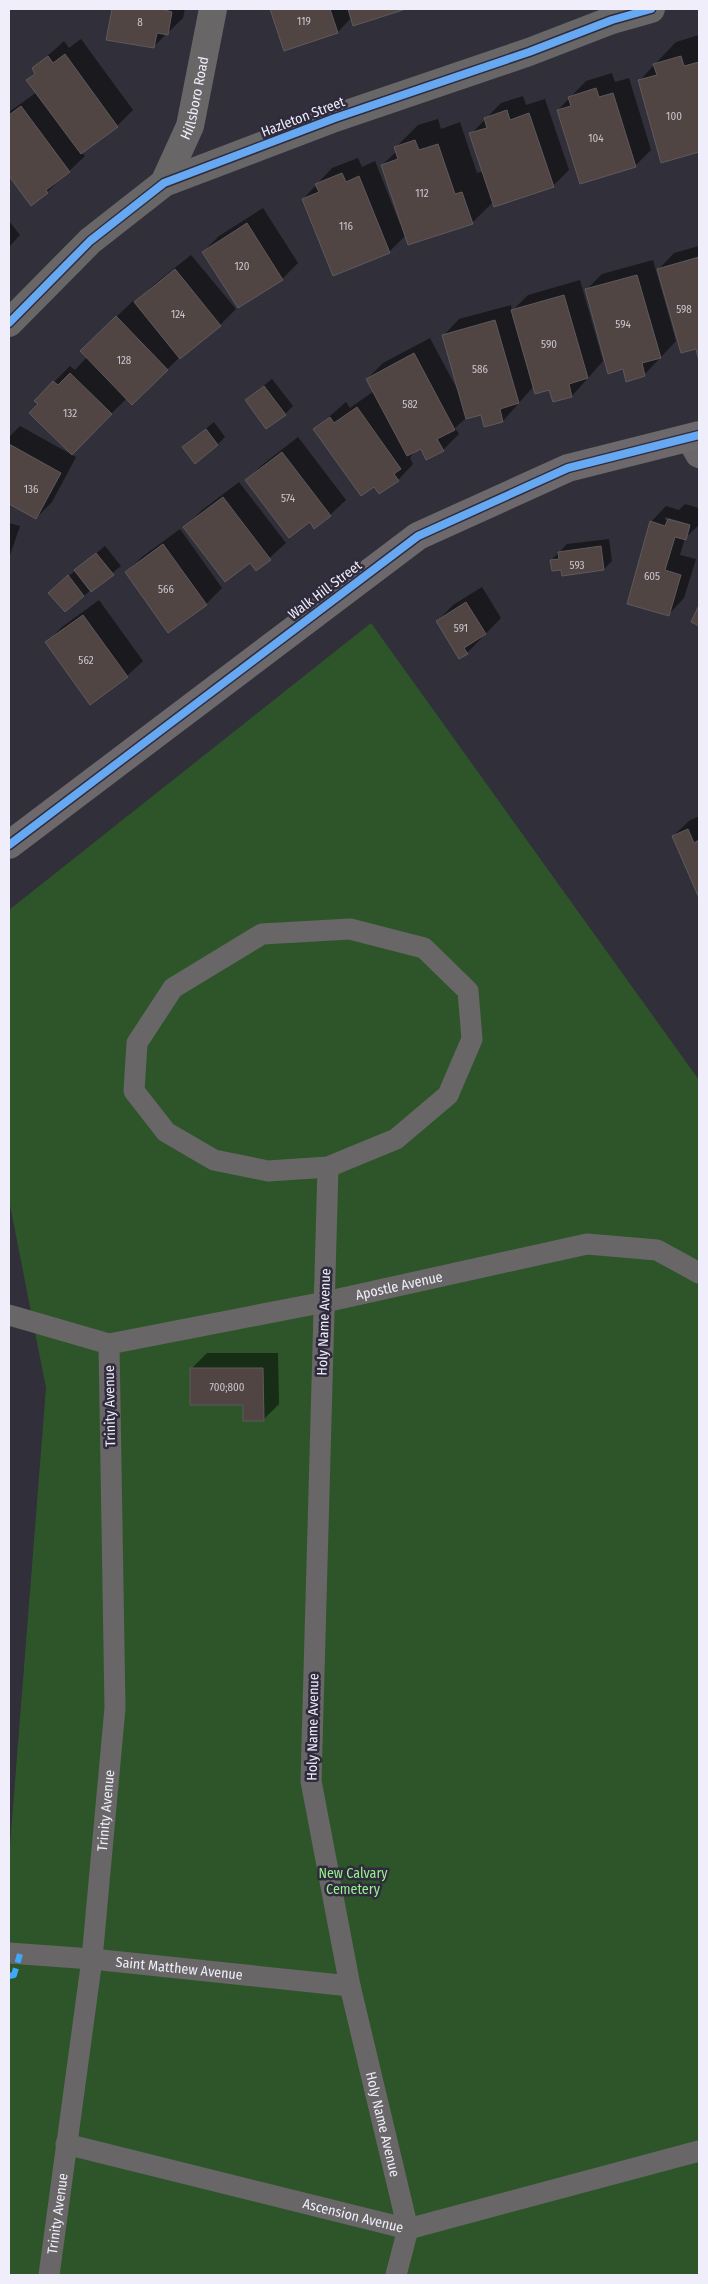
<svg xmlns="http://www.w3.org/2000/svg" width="708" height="2284" viewBox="0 0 708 2284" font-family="'Fira Sans Condensed',sans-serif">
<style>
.green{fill:#2e552a}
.shadow{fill:#0007;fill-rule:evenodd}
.building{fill:#514544;stroke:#5e595c}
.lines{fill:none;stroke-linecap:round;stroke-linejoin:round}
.service{stroke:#696668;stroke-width:21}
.minor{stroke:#696668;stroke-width:28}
.tertiary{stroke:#696668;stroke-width:28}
.secondary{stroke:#6c686b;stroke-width:28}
.quiet{stroke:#3fa9f5;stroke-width:6;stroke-dasharray:12 6;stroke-linecap:butt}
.cycleway-casing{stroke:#2f2b3d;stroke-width:11}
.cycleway{stroke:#66a8f1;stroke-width:8}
.labels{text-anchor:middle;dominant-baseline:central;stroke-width:5;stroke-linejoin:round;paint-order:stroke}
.number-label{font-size:11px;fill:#c8c4cc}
.street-label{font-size:14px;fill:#f0eefa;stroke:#2f2b3d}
.park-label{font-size:14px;fill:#98ef8d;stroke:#2f2b3d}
</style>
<rect width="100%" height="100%" fill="#312f39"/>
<!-- green -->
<path class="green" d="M 371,623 L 699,1080 L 699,2275 L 9,2275 L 9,1858 L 46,1388 L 9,1200 L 9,910 Z"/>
<!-- shadow -->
<g class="shadow">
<path d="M 113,9 L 185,9 L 183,18 L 153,47 L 107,39 Z"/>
<path d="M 271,9 L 402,9 L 354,25 L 352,17 L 338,32 L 285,49 Z"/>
<path d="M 699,35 L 699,151 L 662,161 L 640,80 L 676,42 Z"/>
<path d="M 81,39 L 133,110 L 117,126 L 82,152 L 85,156 L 47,192 L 31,204 L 9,174 L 9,112 L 37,92 L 28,80 L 36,72 L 33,69 L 64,41 L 69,48 Z"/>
<path d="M 612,73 L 615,82 L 629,78 L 651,150 L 635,166 L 558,110 L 586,81 Z"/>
<path d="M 523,96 L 526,105 L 545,99 L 569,170 L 553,186 L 494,201 L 472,223 L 406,235 L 389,252 L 303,199 L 332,168 L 358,158 L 362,167 L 375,161 L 400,224 L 402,223 L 382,165 L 397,151 L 396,147 L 418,125 L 438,119 L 441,129 L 460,122 L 477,173 L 483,171 L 471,134 L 501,103 Z"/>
<path d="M 263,208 L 298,263 L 282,279 L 238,307 L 203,252 L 219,236 Z"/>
<path d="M 9,221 L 20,235 L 9,247 Z"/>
<path d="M 699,246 L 699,356 L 659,269 L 674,253 Z"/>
<path d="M 191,255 L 236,309 L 220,325 L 180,357 L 132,403 L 127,398 L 72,453 L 36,400 L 70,366 L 75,370 L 87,357 L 97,335 L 133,301 L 135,303 L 152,286 Z"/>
<path d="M 653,260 L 676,341 L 644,375 L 624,367 L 586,290 L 602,274 Z"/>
<path d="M 580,280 L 603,361 L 572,396 L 554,401 L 550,388 L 534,386 L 503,421 L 482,413 L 466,418 L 455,428 L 459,434 L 443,450 L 421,447 L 415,450 L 410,458 L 413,464 L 398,480 L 374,485 L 315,429 L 346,402 L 350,408 L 374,391 L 367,379 L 383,363 L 430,338 L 458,391 L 444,335 L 459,319 L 511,305 L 512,311 L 528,295 Z"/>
<path d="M 272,379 L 293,406 L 285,414 L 246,400 Z"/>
<path d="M 214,422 L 225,437 L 218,444 L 184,447 Z"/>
<path d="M 20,426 L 76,457 L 52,502 L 36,518 L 9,503 L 9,437 Z"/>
<path d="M 298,437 L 346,500 L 330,515 L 310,520 L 246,481 L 262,465 Z"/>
<path d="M 239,482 L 286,543 L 257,569 L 251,562 L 185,527 L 201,511 Z"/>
<path d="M 685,504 L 699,508 L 699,525 L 685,538 L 680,555 L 696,559 L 684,598 L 669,614 L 651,522 L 666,506 L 679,510 ZM 665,517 L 689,524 L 687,526 L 665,520 Z"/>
<path d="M 9,523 L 20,526 L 9,558 Z"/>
<path d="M 180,529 L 222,588 L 206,604 L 126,572 L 142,557 Z"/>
<path d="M 609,539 L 612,561 L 604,569 L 562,568 L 551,561 L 567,544 Z"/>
<path d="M 105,546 L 121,566 L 65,611 L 58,585 Z"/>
<path d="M 482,587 L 501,618 L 467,653 L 459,657 L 437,621 L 453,605 Z"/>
<path d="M 99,600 L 143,661 L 127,676 L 46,643 L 62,627 Z"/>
<path d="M 699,816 L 699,895 L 673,836 L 689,821 Z"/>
<path d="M 207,1353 L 278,1353 L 279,1404 L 263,1420 L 191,1369 Z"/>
</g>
<!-- building -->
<g class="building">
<path d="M 112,9 L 161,9 L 172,12 L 168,35 L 157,33 L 154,48 L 106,40 Z"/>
<path d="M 270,9 L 330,9 L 338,33 L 284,51 Z"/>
<path d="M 348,9 L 406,9 L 353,26 Z"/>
<path d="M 65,54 L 118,127 L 81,154 L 26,80 L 35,74 L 32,68 L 48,56 L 53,63 Z"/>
<path d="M 681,56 L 684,66 L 699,62 L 699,152 L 661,163 L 638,80 L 657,75 L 653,64 Z"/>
<path d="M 596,88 L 599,97 L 613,93 L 636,167 L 580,184 L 557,110 L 571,106 L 568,97 Z"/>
<path d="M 21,106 L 70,172 L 46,190 L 48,193 L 31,206 L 9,176 L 9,115 Z"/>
<path d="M 507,110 L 510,120 L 529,113 L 554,187 L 494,207 L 469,133 L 487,128 L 484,118 Z"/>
<path d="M 415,140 L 419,150 L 438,144 L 455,194 L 462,192 L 473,224 L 408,245 L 381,165 L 398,159 L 394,147 Z"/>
<path d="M 342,173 L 346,182 L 359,176 L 390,253 L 333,276 L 302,199 L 319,192 L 315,184 Z"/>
<path d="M 247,223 L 283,280 L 238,308 L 202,252 Z"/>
<path d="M 699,257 L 699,361 L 696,349 L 681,353 L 657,269 Z"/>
<path d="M 175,269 L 221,326 L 180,359 L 134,302 Z"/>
<path d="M 637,275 L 661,358 L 642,363 L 645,376 L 626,382 L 623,369 L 608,374 L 585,289 Z"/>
<path d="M 564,295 L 588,378 L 569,384 L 572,397 L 553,402 L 549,390 L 535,394 L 511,310 Z"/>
<path d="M 116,316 L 168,370 L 132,405 L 80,351 Z"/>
<path d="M 495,320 L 519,403 L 500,409 L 503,422 L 484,427 L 481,415 L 466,419 L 442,335 Z"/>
<path d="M 414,353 L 455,430 L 437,439 L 444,451 L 426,460 L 421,449 L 407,456 L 366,379 Z"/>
<path d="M 70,373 L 112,414 L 72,455 L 29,413 L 38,404 L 34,401 L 53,381 L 58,385 Z"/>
<path d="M 264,386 L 286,415 L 266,429 L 245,400 Z"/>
<path d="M 357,407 L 401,469 L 394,474 L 399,481 L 379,494 L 374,487 L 361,496 L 313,429 L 330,417 L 334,423 Z"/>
<path d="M 206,429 L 218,445 L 195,464 L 182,447 Z"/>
<path d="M 9,444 L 61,473 L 36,519 L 9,504 Z"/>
<path d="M 282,452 L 331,516 L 314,529 L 310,522 L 289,538 L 245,480 Z"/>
<path d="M 223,497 L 271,560 L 256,571 L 250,563 L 225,582 L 183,527 Z"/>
<path d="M 668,519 L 690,525 L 686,540 L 675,537 L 665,570 L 681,575 L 669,616 L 627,604 L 650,521 L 665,526 Z"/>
<path d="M 163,544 L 207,605 L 168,633 L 125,572 Z"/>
<path d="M 601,546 L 604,570 L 562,576 L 561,570 L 552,571 L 550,560 L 559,559 L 558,552 Z"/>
<path d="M 96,553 L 114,575 L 91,592 L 74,570 Z"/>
<path d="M 68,575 L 84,596 L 65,612 L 48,593 Z"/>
<path d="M 466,602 L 486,634 L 464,648 L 468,654 L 459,659 L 436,621 Z"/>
<path d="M 699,605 L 699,626 L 691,622 Z"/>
<path d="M 83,615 L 128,677 L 90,705 L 45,642 Z"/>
<path d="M 688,829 L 694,843 L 699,840 L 699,898 L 672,836 Z"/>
<path d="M 190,1368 L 263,1368 L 264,1421 L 243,1421 L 243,1405 L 190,1405 Z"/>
</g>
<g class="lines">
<!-- service -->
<g class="service">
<path d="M 350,929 L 424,948 L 468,991 L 472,1039 L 448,1095 L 396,1139 L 328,1167 L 268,1171 L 214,1160 L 166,1132 L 134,1091 L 137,1043 L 173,988 L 262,934 Z"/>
<path id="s1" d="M 328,1167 L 311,1781 L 350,1986 L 408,2229 L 396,2275"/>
<path id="s2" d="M 9,1315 L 109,1344 L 325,1302 L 587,1244 L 657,1250 L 699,1273"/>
<path id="s3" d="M 9,1953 L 92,1959 L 350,1986"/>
<path id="s4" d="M 66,2144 L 408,2229 L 699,2151"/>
<path id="s5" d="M 49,2275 L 92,1959 L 115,1708 L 109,1344"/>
</g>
<!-- minor -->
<g class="minor">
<path id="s6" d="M 164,183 L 190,126 L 213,9"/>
<path d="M 9,323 L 90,241 L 164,183 L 335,118 L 529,52 L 612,20 L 651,9"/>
</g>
<!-- tertiary -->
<path class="tertiary" d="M 690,438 L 699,454"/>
<!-- secondary -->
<path class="secondary" d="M 9,845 L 418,536 L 568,468 L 699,435"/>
<!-- quiet -->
<path class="quiet" d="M 9,1976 L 14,1975 L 20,1954"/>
<!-- cycleway casing -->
<g class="cycleway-casing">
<g id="cycleway">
<path d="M 9,323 L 90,241 L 164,183 L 335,118 L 529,52 L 612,20 L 651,9"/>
<path d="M 9,845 L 418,536 L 568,468 L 699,435"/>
</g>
</g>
<!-- cycleway -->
<use href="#cycleway" class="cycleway"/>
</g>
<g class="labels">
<!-- number labels -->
<g class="number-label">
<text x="304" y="21">119</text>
<text x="140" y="22">8</text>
<text x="674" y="116">100</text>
<text x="596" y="138">104</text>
<text x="422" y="193">112</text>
<text x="346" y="226">116</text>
<text x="242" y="266">120</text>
<text x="684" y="309">598</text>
<text x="178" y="314">124</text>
<text x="623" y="324">594</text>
<text x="549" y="344">590</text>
<text x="124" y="360">128</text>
<text x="480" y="369">586</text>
<text x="410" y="404">582</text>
<text x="70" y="413">132</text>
<text x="31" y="489">136</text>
<text x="288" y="498">574</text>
<text x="577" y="565">593</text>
<text x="652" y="576">605</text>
<text x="166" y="589">566</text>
<text x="461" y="628">591</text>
<text x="86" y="660">562</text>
<text x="227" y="1387">700;800</text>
</g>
<!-- street labels -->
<g class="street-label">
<text stroke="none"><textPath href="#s6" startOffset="91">Hillsboro Road</textPath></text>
<text transform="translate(303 117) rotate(-21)">Hazleton Street</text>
<text transform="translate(325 590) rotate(-37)">Walk Hill Street</text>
<text stroke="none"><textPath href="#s2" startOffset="400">Apostle Avenue</textPath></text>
<text transform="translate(324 1322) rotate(-88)">Holy Name Avenue</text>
<text transform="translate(110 1406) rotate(-91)">Trinity Avenue</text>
<text transform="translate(313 1727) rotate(-89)">Holy Name Avenue</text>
<text stroke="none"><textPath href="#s5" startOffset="468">Trinity Avenue</textPath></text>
<text stroke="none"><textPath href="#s3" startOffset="171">Saint Matthew Avenue</textPath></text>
<text stroke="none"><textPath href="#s1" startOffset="965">Holy Name Avenue</textPath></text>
<text stroke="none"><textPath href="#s5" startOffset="62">Trinity Avenue</textPath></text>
<text stroke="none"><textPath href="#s4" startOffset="296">Ascension Avenue</textPath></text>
</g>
<!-- park labels -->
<g class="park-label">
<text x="353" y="1873">New Calvary<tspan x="353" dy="16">Cemetery</tspan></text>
</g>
</g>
<!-- border -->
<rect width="708" height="2284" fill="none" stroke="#f0eefa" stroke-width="20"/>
</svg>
